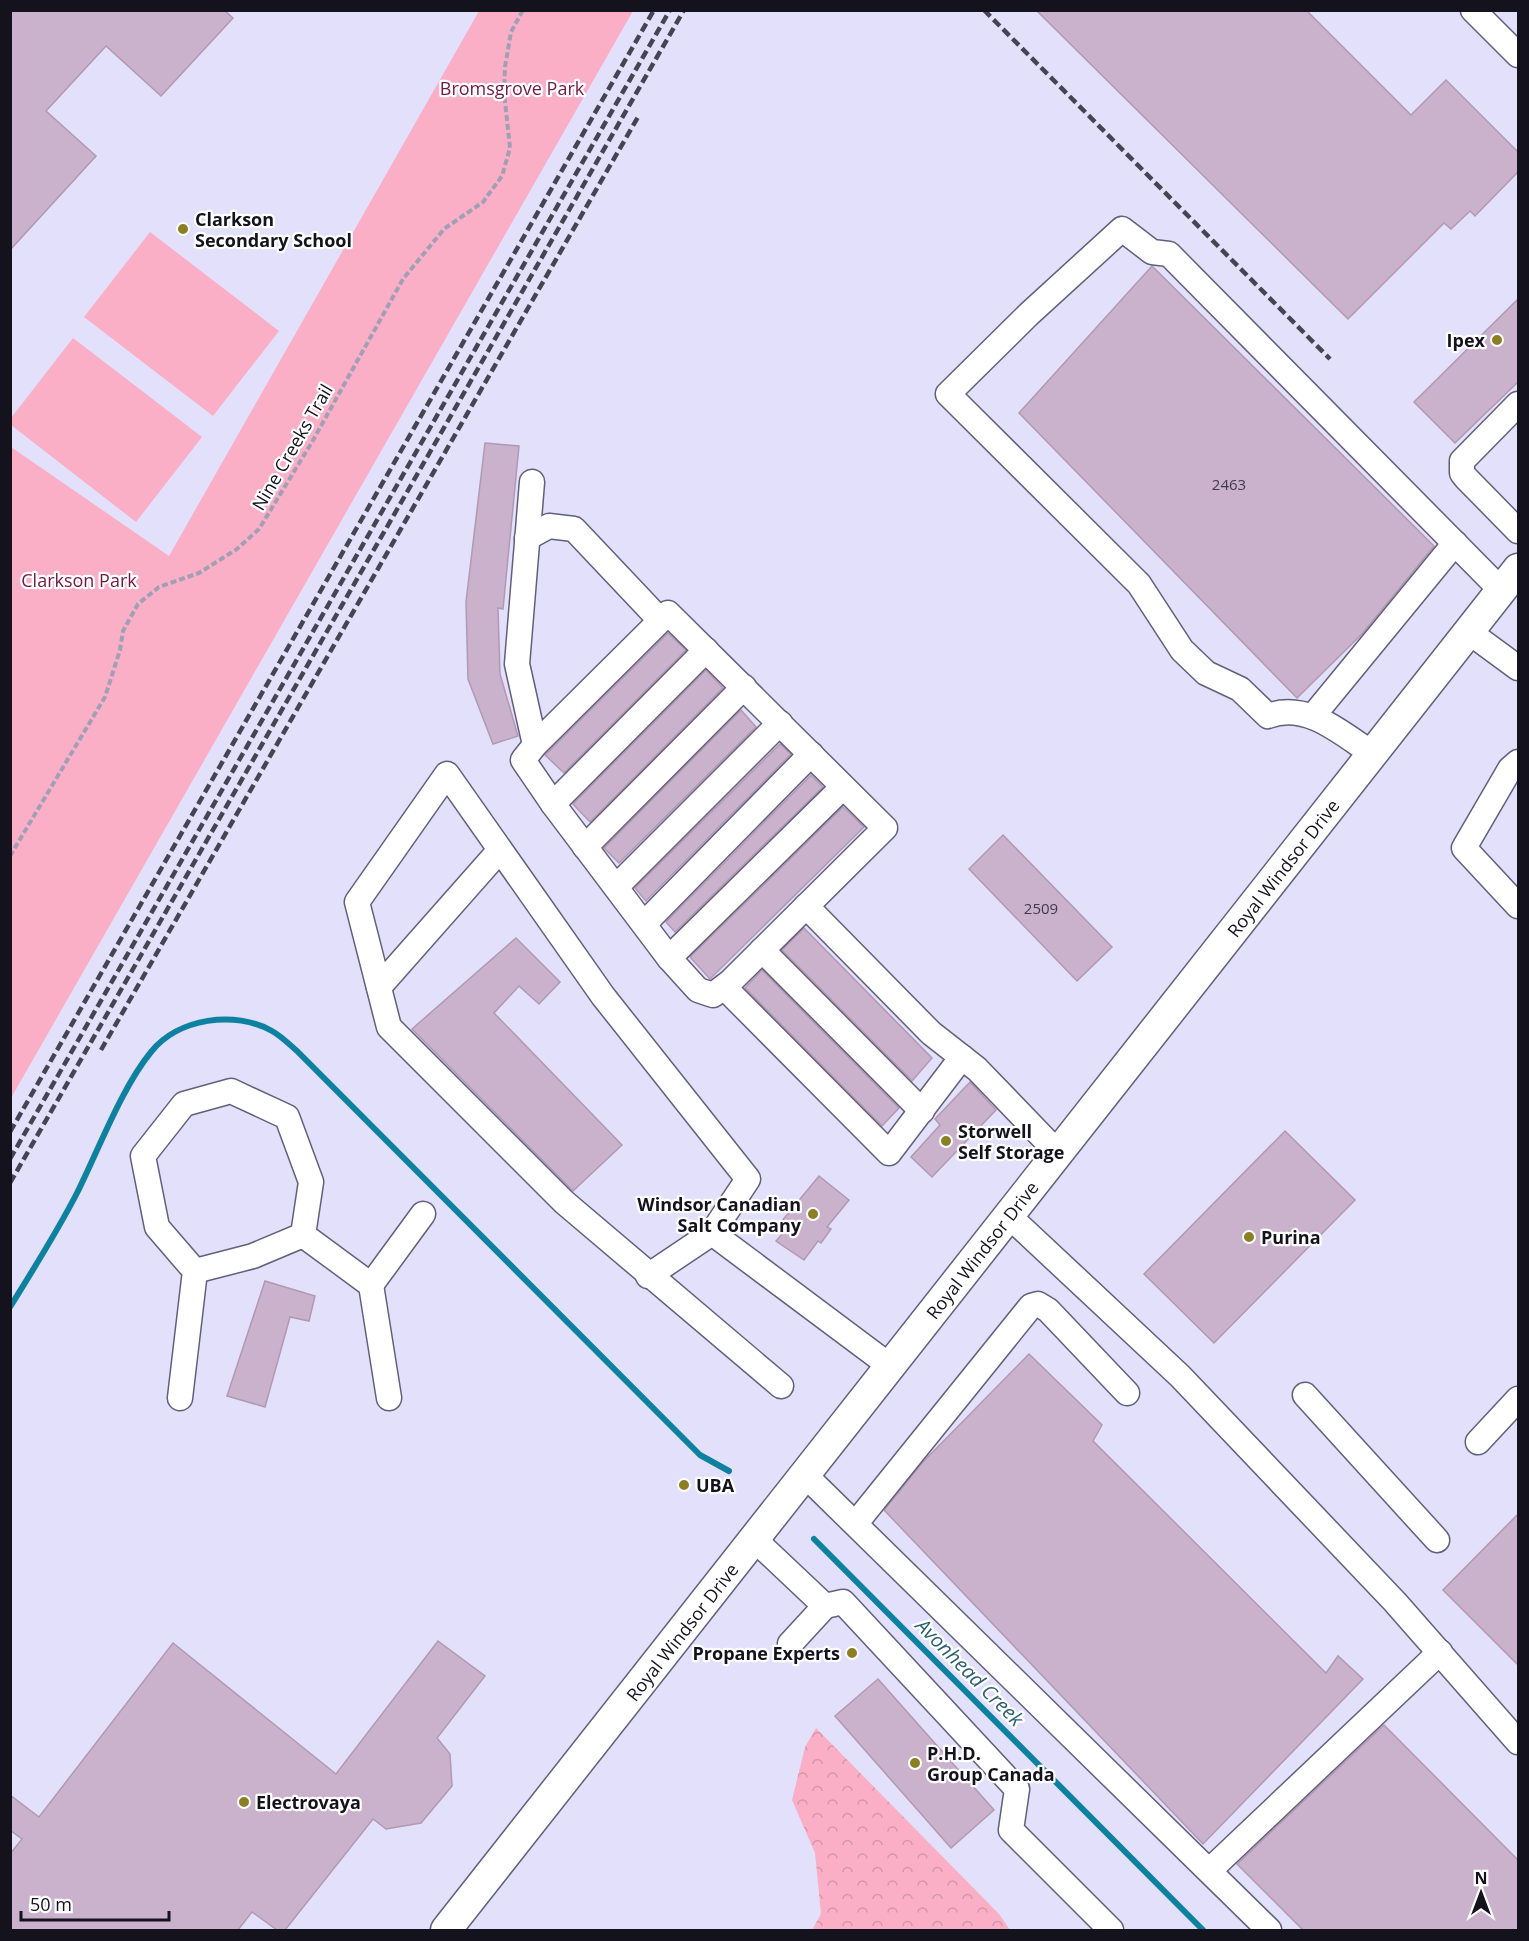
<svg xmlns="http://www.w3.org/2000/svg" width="1529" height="1941" viewBox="0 0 1529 1941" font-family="'Open Sans',sans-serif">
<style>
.forest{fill:url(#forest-crowns)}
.park{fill:#faafc7}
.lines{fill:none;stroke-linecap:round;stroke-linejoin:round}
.stream{stroke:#0e81a1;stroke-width:6}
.building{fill:#cbb2cc;stroke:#b199b3;stroke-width:1.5}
.minor-casing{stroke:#625f7c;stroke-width:27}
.major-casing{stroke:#625f7c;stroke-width:33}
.path{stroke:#a19fb4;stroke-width:4;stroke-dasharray:6 3;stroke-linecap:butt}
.minor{stroke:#fff;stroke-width:24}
.major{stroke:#fff;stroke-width:30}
.rail{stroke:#464453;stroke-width:4.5;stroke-dasharray:9 4.5;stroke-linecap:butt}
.poi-dot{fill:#8b7e24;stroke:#fff;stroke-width:2}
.labels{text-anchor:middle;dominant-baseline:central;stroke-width:4.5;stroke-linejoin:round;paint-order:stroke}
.number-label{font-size:15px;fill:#423a49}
.park-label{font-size:18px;fill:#721941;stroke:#fff}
.poi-label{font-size:18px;font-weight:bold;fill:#14121d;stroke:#fff;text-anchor:start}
.street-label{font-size:18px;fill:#14121d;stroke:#fff}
.water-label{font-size:20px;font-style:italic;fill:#295f70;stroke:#fff}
</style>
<defs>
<pattern id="forest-crowns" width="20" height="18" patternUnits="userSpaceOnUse" patternTransform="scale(1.5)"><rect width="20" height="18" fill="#faafc7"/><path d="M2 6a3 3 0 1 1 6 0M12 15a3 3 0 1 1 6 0" fill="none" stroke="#d596aa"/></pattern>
</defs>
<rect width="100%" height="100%" fill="#e2e0fa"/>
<!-- forest -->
<path class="forest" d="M 816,1728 L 999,1914 L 1010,1930 L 812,1930 L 821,1914 L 815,1853 L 792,1800 L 805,1747 Z"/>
<!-- park -->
<g class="park">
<path d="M 479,11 L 633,11 L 11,1098 L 11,447 L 169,556 Z"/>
<path d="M 150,232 L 279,331 L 213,416 L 84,317 Z"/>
<path d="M 73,338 L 202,437 L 136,522 L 11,425 L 11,418 Z"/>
</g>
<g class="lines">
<!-- stream -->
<g class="stream">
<path d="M 10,1307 C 33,1270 57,1232 77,1193 C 98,1151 122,1087 151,1052 C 178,1018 235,1010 272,1031 C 281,1036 289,1044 297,1051 L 700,1455 L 729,1471"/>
<path d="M 814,1539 L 1203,1930"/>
</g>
</g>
<!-- building -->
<g class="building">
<path d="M 10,10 L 224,10 L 233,18 L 161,96 L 106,46 L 46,111 L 96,156 L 10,250 Z"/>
<path d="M 1036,10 L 1306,10 L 1411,115 L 1446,80 L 1518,152 L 1518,172 L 1475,216 L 1470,211 L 1451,229 L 1444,223 L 1348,319 Z"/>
<path d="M 1152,266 L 1434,546 L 1362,634 L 1297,698 L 1019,413 Z"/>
<path d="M 1518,299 L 1518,382 L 1455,443 L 1414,402 Z"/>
<path d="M 485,443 L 519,446 L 503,609 L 498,608 L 500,674 L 518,736 L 493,744 L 468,679 L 466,602 Z"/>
<path d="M 668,633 L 686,650 L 564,773 L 545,755 Z"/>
<path d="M 706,670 L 723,688 L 590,822 L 573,804 Z"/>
<path d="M 741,710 L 756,727 L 619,863 L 604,848 Z"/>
<path d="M 780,744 L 791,754 L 646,901 L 635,888 Z"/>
<path d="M 811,775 L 823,787 L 675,932 L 666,922 Z"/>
<path d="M 843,807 L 864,827 L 710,979 L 690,957 Z"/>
<path d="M 1003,835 L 1112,947 L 1077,981 L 969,869 Z"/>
<path d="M 804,928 L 932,1058 L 912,1081 L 782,950 Z"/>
<path d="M 516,938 L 560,982 L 539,1004 L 519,986 L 494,1013 L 622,1145 L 573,1191 L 412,1029 Z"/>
<path d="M 762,970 L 899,1108 L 882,1126 L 745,988 Z"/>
<path d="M 970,1082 L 996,1110 L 932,1177 L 911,1157 L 940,1125 L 935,1119 Z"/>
<path d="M 1285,1131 L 1355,1200 L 1214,1343 L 1144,1274 Z"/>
<path d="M 819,1176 L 849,1200 L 827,1227 L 831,1229 L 821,1243 L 818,1241 L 804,1260 L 776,1241 L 783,1233 L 776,1228 Z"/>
<path d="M 265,1281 L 315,1296 L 309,1321 L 290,1317 L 265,1407 L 227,1396 Z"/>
<path d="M 1029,1354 L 1102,1425 L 1093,1441 L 1326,1673 L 1338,1656 L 1363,1679 L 1203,1844 L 884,1510 L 922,1463 Z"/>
<path d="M 1518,1514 L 1518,1665 L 1443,1590 Z"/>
<path d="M 438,1641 L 485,1676 L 437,1738 L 450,1754 L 452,1786 L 421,1823 L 386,1829 L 373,1819 L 285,1930 L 277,1930 L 252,1912 L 238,1930 L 10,1930 L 10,1854 L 22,1839 L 10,1830 L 10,1795 L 39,1817 L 173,1643 L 336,1774 Z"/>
<path d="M 878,1679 L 994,1810 L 951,1848 L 835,1716 Z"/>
<path d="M 1384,1725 L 1518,1860 L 1518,1930 L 1303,1930 L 1237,1864 Z"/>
</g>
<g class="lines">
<!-- minor casing -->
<g class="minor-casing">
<g id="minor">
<path d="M 1473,10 L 1518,55"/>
<path d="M 1518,404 L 1462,461 L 1462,473 L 1466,478 L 1518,531"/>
<path d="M 532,482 L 517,664 L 535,745 L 523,760 L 553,804 L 669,958 L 698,990 L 713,995 L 730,982 L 885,828 L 668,613 L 535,745"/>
<path d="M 527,538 L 549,526 L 574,529 L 660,620"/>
<path d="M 1469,632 L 1518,668"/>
<path d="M 1313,716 L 1455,543"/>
<path d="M 1373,754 C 1342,734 1307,701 1268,716 L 1240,689 L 1206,673 L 1182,650 L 1139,584 L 948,394 L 1029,314 L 1122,229 L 1152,252 L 1169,254 L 1502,591"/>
<path d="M 1518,762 L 1510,769 L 1464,848 L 1518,906"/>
<path d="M 553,804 L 706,650"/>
<path d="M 585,847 L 744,687"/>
<path d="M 616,887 L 780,723"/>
<path d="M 806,906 L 931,1033 L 977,1069 L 1058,1153"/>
<path d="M 644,924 L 811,754"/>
<path d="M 762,950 L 922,1111"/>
<path d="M 669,958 L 843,787"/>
<path d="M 379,987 L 500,850"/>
<path d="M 724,987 L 889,1153 L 962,1057"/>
<path d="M 1009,1216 L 1180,1376 L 1395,1602 L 1518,1742"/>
<path d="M 195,1271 L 253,1256 L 303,1235"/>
<path d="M 648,1276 L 712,1233"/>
<path d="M 371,1285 L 423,1214"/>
<path d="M 781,1386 L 564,1202 L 389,1027 L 357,902 L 447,774 L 603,996 L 748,1179 L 712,1233 L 890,1366"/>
<path d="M 1305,1395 L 1437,1540"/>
<path d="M 180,1398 L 195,1271 L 157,1227 L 143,1156 L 184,1104 L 231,1091 L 287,1117 L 311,1182 L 303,1235 L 371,1285 L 389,1398"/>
<path d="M 1478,1442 L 1518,1399"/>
<path d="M 806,1476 L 1269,1930"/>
<path d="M 856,1523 L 1031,1306 L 1038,1304 L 1048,1310 L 1127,1393"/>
<path d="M 754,1539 L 825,1606 L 843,1602 L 1017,1789 L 1011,1830 L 1111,1930"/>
<path d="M 790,1644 L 825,1606"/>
<path d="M 1210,1870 L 1440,1652"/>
</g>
</g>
<!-- major casing -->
<g class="major-casing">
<path id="major" d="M 446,1930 L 1518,569"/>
</g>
<!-- path -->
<path class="path" d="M 10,856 L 105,697 L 120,650 L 123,631 L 138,604 L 159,587 L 199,573 L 237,549 L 259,529 L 312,442 L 403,279 L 444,229 L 483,202 L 502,176 L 510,148 L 504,92 L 505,67 L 511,32 L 523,10"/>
<!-- minor -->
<use href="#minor" class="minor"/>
<!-- major -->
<use href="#major" class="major"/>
<!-- rail -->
<g class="rail">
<path d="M 984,10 L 1330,359"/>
<path d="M 101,1050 L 638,117"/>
<path d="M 10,1132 L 654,10"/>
<path d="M 10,1159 L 670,10"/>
<path d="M 10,1183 L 684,10"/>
</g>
</g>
<!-- markers -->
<g class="poi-dot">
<circle cx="183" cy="229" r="6"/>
<circle cx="1497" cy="340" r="6"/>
<circle cx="946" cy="1141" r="6"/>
<circle cx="813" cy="1214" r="6"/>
<circle cx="1249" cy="1237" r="6"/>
<circle cx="684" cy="1485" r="6"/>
<circle cx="852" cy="1653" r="6"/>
<circle cx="915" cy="1763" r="6"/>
<circle cx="244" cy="1802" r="6"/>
</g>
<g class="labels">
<!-- number labels -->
<g class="number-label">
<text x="1229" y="484">2463</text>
<text x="1041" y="908">2509</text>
</g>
<!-- park labels -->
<g class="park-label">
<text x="512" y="88">Bromsgrove Park</text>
<text x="79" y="580">Clarkson Park</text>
</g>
<!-- poi labels -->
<g class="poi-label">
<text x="195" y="219">Clarkson<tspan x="195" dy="21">Secondary School</tspan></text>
<text x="1485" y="340" text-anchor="end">Ipex</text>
<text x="958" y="1131">Storwell<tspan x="958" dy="21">Self Storage</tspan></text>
<text x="801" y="1204" text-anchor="end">Windsor Canadian<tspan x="801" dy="21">Salt Company</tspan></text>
<text x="1261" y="1237">Purina</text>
<text x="696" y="1485">UBA</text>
<text x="840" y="1653" text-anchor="end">Propane Experts</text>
<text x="927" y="1753">P.H.D.<tspan x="927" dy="21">Group Canada</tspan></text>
<text x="256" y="1802">Electrovaya</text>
</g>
<!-- street labels -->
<g class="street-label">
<text transform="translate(292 447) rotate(-60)">Nine Creeks Trail</text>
<text transform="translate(1283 868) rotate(-52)">Royal Windsor Drive</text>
<text transform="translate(982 1250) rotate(-52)">Royal Windsor Drive</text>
<text transform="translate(682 1632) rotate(-52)">Royal Windsor Drive</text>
</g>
<!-- water labels -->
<g class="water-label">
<text transform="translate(970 1672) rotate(45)">Avonhead Creek</text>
</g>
</g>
<!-- border -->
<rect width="1529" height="1941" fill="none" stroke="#14121d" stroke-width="24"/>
<!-- north arrow -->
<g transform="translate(1481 1893)" stroke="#ffffff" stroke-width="4.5" paint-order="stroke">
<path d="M0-4.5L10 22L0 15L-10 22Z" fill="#14121d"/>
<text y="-9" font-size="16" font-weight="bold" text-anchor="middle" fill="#14121d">N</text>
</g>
<!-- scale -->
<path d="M21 1911v9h148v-9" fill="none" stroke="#14121d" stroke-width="3"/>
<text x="30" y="1911" font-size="18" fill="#14121d" stroke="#ffffff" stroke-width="4.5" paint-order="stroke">50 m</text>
</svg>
